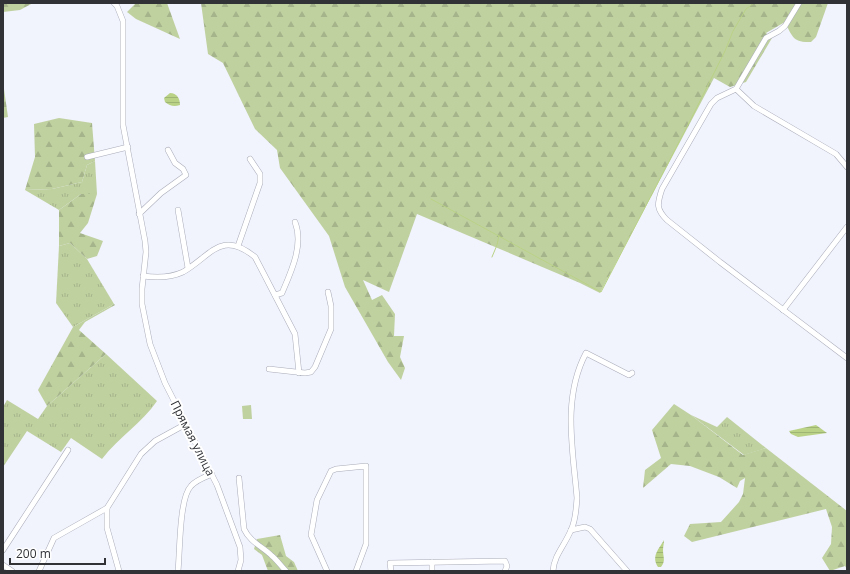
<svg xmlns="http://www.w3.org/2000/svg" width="850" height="574" viewBox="0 0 850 574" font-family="'Open Sans',sans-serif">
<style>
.grass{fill:url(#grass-tufts)}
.forest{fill:url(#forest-firs)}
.green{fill:#c0d1a0}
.water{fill:url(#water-rules)}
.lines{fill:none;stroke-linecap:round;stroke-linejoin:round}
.stream{stroke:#b9d286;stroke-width:1}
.minor-casing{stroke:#a9acb8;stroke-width:6}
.minor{stroke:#fff;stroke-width:5}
.labels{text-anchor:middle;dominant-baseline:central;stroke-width:4;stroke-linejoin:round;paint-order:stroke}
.street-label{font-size:12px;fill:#303236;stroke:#fff}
</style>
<defs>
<pattern id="grass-tufts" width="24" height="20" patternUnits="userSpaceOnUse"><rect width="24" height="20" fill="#c0d1a0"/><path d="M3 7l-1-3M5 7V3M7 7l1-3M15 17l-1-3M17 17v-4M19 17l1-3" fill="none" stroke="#a5b48a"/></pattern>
<pattern id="forest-firs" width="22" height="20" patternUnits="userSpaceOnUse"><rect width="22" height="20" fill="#c0d1a0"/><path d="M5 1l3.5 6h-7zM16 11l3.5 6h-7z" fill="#a5b48a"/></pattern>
<pattern id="water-rules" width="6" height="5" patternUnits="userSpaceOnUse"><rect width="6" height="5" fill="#b9d286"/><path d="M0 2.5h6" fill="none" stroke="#9fb574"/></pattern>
</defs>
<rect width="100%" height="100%" fill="#f1f3fd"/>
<!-- grass -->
<g class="grass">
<path d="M 95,161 L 97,194 L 81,194 L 59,210 L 25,190 L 52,189 L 82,182 L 87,165 Z"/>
<path d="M 70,243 L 87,259 L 114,304 L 73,327 L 56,303 L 59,246 Z"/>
<path d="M 106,354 L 157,401 C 142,423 119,437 102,459 L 71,438 L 61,452 L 27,431 L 3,467 L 3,407 L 7,400 L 38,419 L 47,406 Z"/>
<path d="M 691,415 L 717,427 L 727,417 L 766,448 L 744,455 Z"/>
</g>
<!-- forest -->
<g class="forest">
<path d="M 3,3 L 33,3 L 20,10 L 3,12 Z"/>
<path d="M 136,3 L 167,3 L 180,39 L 136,19 L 127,12 Z"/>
<path d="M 201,3 L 828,3 L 816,37 L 811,42 C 793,43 792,36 785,22 L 766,33 L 772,38 L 746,82 L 730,87 L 714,78 L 600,293 L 580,283 L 417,214 L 389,292 L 363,280 L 372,300 L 382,295 L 395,314 L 394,336 L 404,336 L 400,357 L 405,368 L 401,380 L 388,362 L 345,287 L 329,236 L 280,168 L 277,150 L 255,129 L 223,63 L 208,54 Z"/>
<path d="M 3,82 L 8,117 L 3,118 Z"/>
<path d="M 59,118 L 92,123 L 95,161 L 87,165 L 82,182 L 52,189 L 25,190 L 35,157 L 34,124 Z"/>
<path d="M 81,194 L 97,194 L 88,223 L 80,233 L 103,241 L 97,256 L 87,259 L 70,243 L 59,246 L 59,210 Z"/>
<path d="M 114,304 L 115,305 L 85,322 L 79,330 L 106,354 L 47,406 L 38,390 L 73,327 Z"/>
<path d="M 674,404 L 691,415 L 743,455 L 766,448 L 847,511 L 847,569 L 845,566 L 830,571 L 822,558 L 831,544 L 832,527 L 826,509 L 692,542 L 684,536 L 690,524 L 721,522 L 739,502 L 743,494 L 745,478 L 740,481 L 737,488 L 719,477 L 690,466 L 671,464 L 643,488 L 645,470 L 661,458 L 652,430 Z"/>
<path d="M 280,535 L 286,556 L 294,562 L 298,571 L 268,571 L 262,555 L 254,549 L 257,539 Z"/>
</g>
<!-- green -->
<path class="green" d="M 251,405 L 252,419 L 243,419 L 242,406 Z"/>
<!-- water -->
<g class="water">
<path d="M 170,93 C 177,93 180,99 180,105 C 174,107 170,106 165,102 L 164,98 Z"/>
<path d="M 816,425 L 827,433 L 798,437 L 791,434 L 789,431 Z"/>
<path d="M 664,540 C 664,543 663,547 663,550 C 663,557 666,561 661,567 L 658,567 C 651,556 659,549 664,540 Z"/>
</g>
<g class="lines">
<!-- stream -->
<g class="stream">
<path d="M 431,199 L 601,292 L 692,117 L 725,51 L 733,31 L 746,9 L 754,3"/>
<path d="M 492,257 L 497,245 L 499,235"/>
</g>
<!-- minor casing -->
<g class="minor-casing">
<g id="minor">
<path d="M 114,3 L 117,6 L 123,21 L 123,125 L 145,241 L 146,252 L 142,289 L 142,304 L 150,344 L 165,383 L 217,485 L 240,547 L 241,560 L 238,571"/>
<path d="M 799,3 L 785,26 L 779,31 L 766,38 L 736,89 L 717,98 L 711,104 L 662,189 C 657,204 656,209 667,220 L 720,262 L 847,358"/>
<path d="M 736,89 L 754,106 L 836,154 L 847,167"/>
<path d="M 87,157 L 128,147"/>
<path d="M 178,210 L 188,268"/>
<path d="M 139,214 L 161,193 L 186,175 L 183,169 L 175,163 L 168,150"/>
<path d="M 238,246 L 260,183 L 260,174 L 250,159"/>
<path d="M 143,276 C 157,278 170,278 183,272 C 211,256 221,229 255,257 L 295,334 L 299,373"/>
<path d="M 275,295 L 282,293 C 291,272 304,245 295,222"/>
<path d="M 783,310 L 847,227"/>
<path d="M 269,369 L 305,373 L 311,372 L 315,367 L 331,329 L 331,306 L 328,292"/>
<path d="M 239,478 L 244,529 C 250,542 263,547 272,556 C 277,560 281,566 286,571"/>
<path d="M 107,508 L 107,528 L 119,571"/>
<path d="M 571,530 L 585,527 L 590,529 L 627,571"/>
<path d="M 3,550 L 68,450"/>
<path d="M 3,565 L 12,571"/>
<path d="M 39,571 L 54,538 L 107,508 L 141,454 L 155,441 L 186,424"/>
<path d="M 178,571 C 180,553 179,498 191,486 C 196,480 205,477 212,474"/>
<path d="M 327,571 L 311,535 L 317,500 L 331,471 L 336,469 L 366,466 L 366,544 L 356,571"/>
<path d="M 391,571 L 390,563 L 505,561 L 507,566 L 505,571"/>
<path d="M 432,571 L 432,562"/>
<path d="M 553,571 C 554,555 565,545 571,530 C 576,520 576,509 577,498 C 573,450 562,398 586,353 L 629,375 L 632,373"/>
</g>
</g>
<!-- minor -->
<use href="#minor" class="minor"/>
</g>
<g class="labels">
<!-- street labels -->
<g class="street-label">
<text transform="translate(193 438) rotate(63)">Прямая улица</text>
</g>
</g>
<!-- border -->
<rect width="850" height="574" fill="none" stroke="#303236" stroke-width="8"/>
<!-- scale -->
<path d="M10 558v6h95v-6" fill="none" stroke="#303236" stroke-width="2"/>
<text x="16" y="558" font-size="12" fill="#303236" stroke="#ffffff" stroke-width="3" paint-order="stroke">200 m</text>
</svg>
